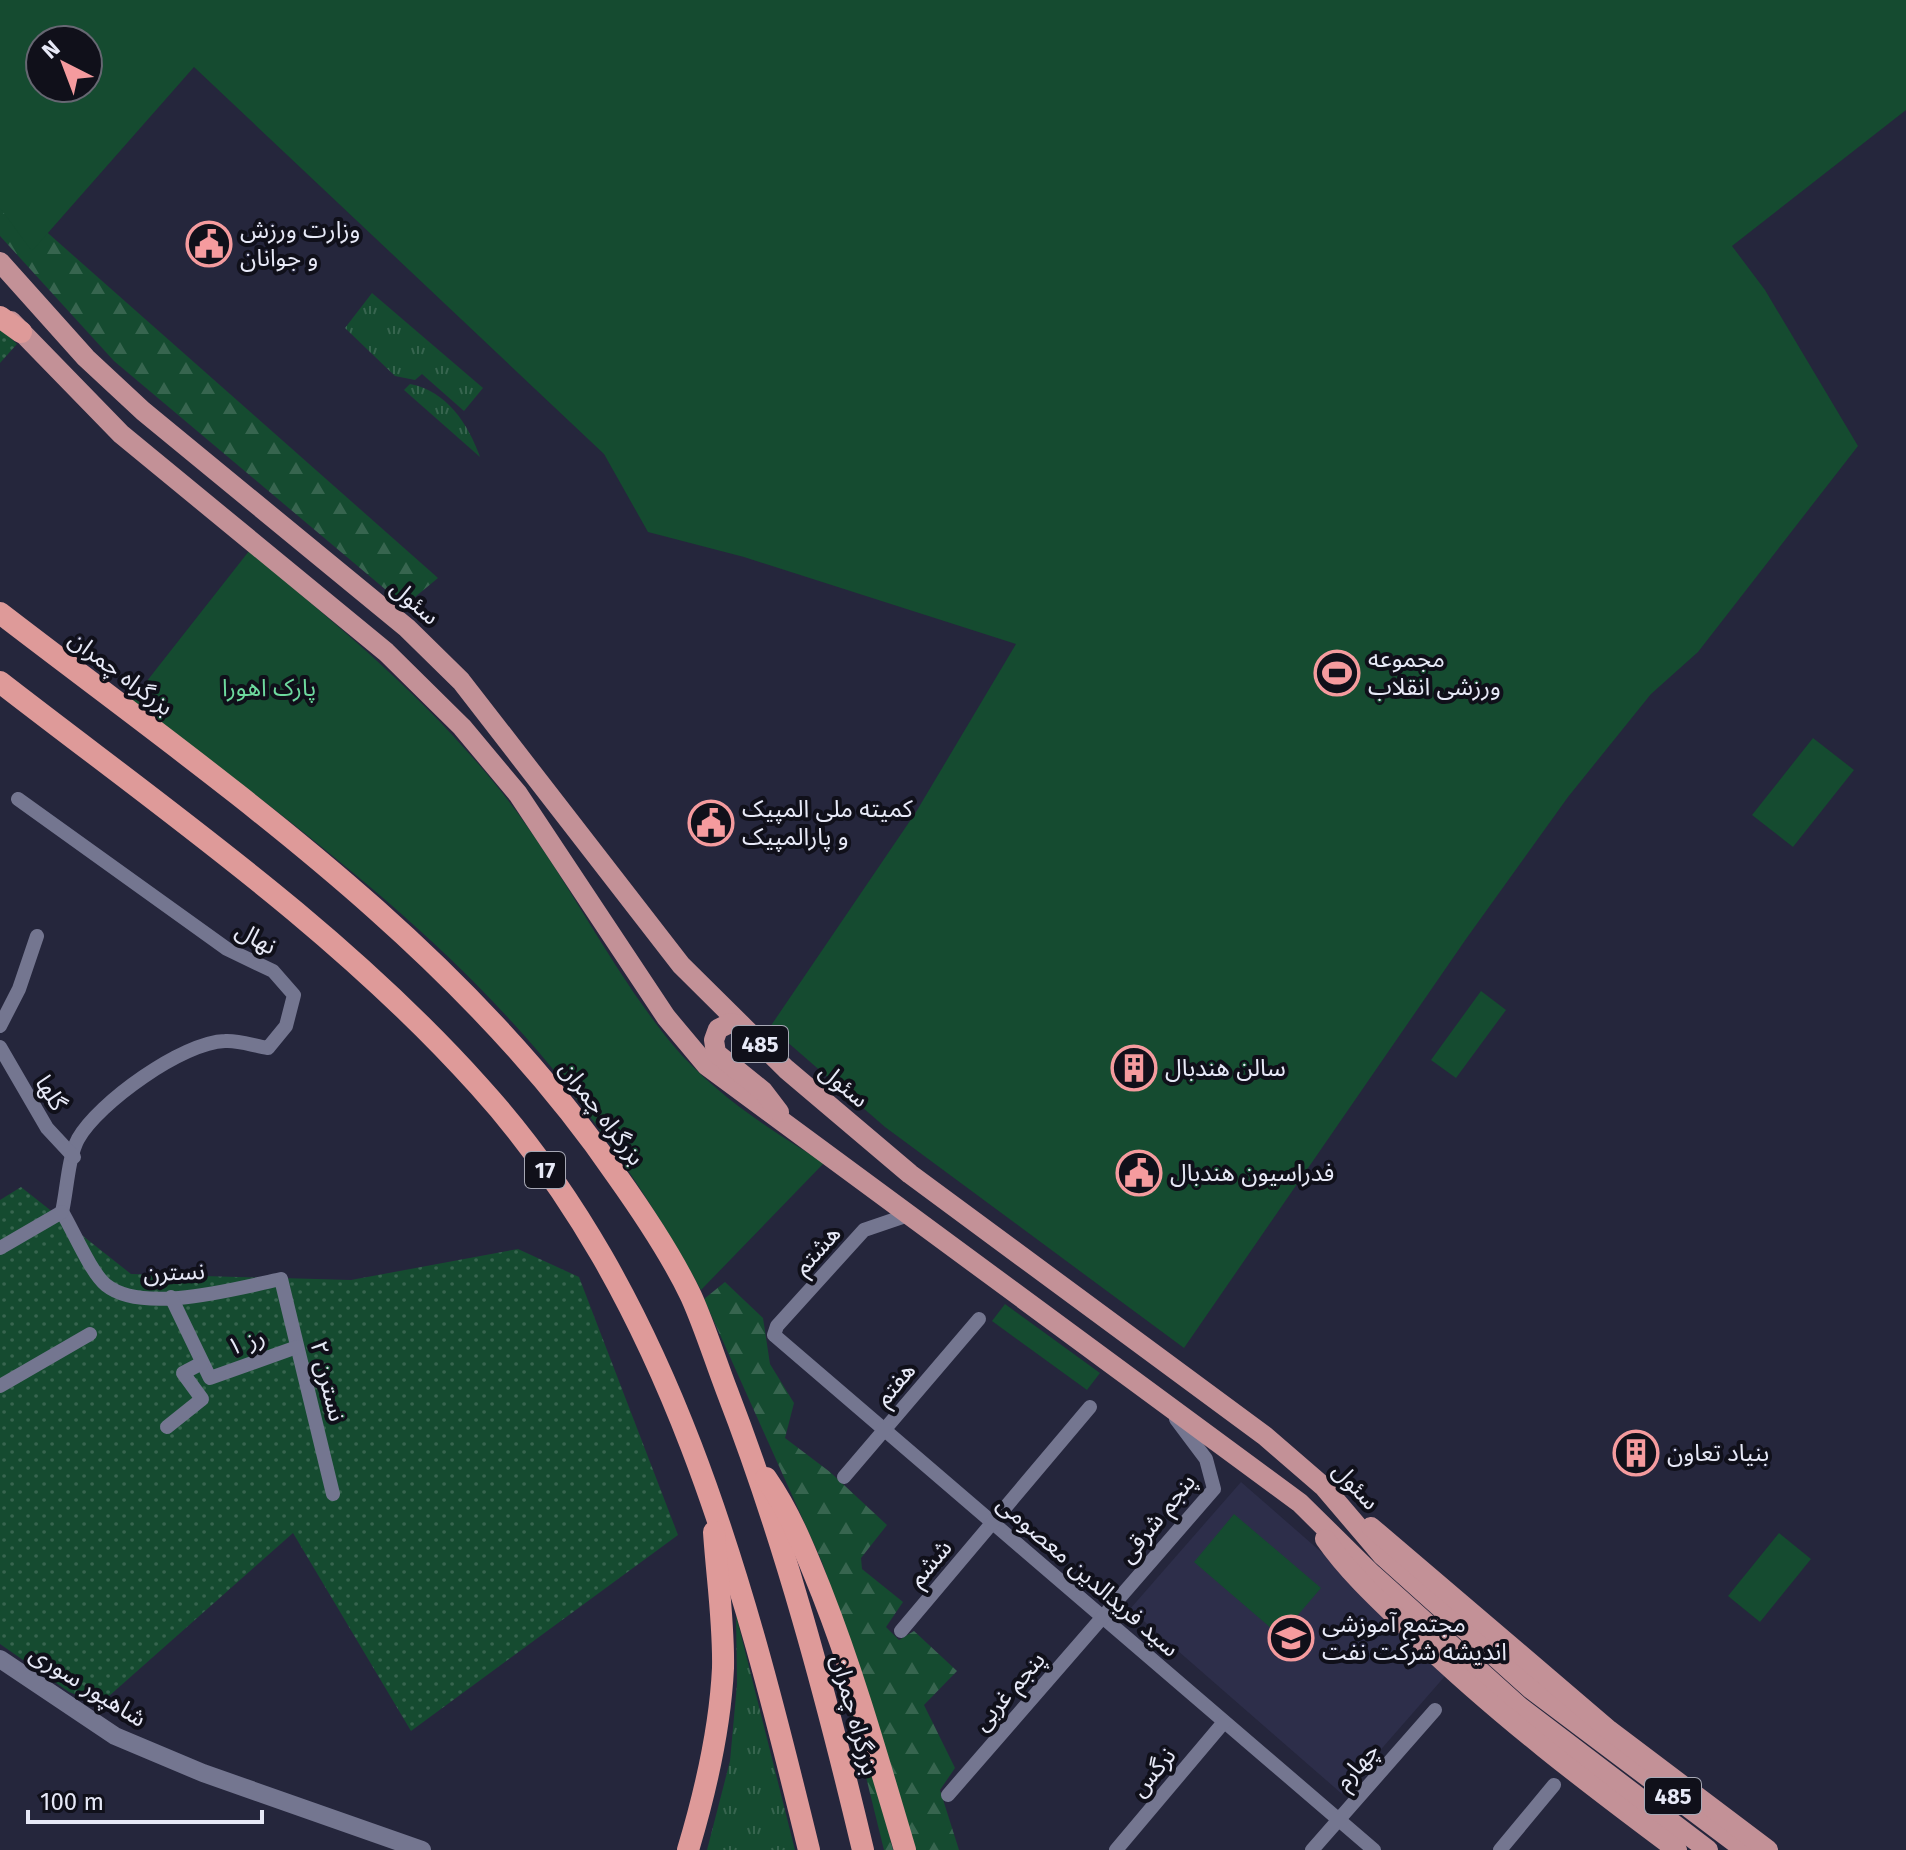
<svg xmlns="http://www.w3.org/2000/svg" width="1906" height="1850" viewBox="0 0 1906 1850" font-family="'Fira Sans','Noto Sans Arabic',sans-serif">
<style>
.built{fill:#2d2e4a}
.grass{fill:url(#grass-tufts)}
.forest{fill:url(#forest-firs)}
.park{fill:#154b30;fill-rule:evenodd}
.garden{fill:url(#garden-dots)}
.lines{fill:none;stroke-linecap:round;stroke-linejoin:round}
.minor{stroke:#747690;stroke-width:14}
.tertiary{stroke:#747690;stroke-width:18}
.primary{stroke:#c39197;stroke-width:20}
.trunk{stroke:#de9a99;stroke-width:22}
.labels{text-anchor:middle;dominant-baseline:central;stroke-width:8;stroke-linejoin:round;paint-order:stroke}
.shield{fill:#10101a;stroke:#a6a8b5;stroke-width:2}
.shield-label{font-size:22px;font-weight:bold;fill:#e7e9f7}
.poi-label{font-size:24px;fill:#e7e9f7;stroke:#10101a;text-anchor:start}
.street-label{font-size:24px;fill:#e7e9f7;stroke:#10101a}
.park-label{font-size:24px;fill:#6dd99e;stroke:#10101a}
</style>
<defs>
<pattern id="grass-tufts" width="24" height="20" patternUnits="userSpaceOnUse" patternTransform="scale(2)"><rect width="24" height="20" fill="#154b30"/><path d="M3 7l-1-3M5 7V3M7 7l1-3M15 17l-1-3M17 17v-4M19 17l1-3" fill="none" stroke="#37654f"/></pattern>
<pattern id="forest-firs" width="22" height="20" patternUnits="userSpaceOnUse" patternTransform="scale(2)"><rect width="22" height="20" fill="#154b30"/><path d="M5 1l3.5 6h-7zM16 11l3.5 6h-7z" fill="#37654f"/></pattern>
<pattern id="garden-dots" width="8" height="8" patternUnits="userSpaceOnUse" patternTransform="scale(2)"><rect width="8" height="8" fill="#154b30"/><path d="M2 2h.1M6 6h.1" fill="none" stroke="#37654f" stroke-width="1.8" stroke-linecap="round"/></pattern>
</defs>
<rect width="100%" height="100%" fill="#25263c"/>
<!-- built -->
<path class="built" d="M 1241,1482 L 1453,1667 L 1342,1794 L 1130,1609 Z"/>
<!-- grass -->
<g class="grass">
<path d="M 372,293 L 483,388 L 464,411 L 422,374 L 415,380 L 395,376 L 345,328 Z"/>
<path d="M 410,384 C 447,391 468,424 480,457 L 404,390 Z"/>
<path d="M 736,1615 L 795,1850 L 707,1850 L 730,1761 L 737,1684 Z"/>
</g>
<!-- forest -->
<g class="forest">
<path d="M 0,179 L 32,219 L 438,578 L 415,597 L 398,600 L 114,361 L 0,236 Z"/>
<path d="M 725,1282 L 763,1318 L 770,1364 L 794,1403 L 785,1438 L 830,1472 L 887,1525 L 861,1558 L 862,1569 L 903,1602 L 886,1627 L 899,1640 L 914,1631 L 957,1671 L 924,1705 L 955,1768 L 940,1790 L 959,1850 L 913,1850 L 875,1714 L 822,1562 L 704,1299 Z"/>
<path d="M 833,1643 L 870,1757 L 893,1850 L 884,1850 Z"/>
</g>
<!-- park -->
<g class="park">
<path d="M 0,0 L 1906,0 L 1906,110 L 1732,246 L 1765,290 L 1858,446 L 1698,652 L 1651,694 L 1568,797 L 1466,939 L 1184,1348 L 885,1127 L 770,1027 L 916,812 L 1016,644 L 744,557 L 648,532 L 604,454 L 194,67 L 32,251 L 0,208 ZM 40,40 L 88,40 L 88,88 L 40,88 Z"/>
<path d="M 249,551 C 346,632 441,710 517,812 C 572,887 613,972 672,1044 C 713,1093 770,1130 824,1163 L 701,1290 C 648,1194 586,1103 512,1022 C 400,899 263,802 132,700 Z"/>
<path d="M 1813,738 L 1854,770 L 1793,847 L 1752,815 Z"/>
<path d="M 1481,991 L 1506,1010 L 1456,1078 L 1431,1060 Z"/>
<path d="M 1005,1304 L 1100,1373 L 1087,1390 L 992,1321 Z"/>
<path d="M 1234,1514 L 1321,1588 L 1280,1636 L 1194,1562 Z"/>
<path d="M 1779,1533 L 1811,1559 L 1760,1622 L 1728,1596 Z"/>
</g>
<!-- garden -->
<g class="garden">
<path d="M 0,328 L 17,344 L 0,363 Z"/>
<path d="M 21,1187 L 131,1274 L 351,1280 L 518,1249 L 579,1277 L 678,1535 L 411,1731 L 293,1533 L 100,1704 L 69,1692 L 0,1644 L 0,1200 Z"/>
</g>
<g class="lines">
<!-- minor -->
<g class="minor">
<path d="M 18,799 L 227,949 L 273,971 L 294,995 L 286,1026 L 268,1048 C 254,1046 239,1040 225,1041 C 183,1042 98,1103 78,1139 C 68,1158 67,1190 62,1212"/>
<path d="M 0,1026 L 19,989 L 37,936"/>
<path d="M 0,1047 L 47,1128 L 74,1157"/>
<path d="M 62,1212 C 73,1230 91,1273 106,1285 C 143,1315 238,1288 281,1279 L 333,1494"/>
<path d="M 908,1215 L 864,1230 L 777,1326 L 774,1335 L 1374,1850"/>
<path d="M 0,1248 L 62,1212"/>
<path d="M 171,1297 L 210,1378 L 297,1347"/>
<path d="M 0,1386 L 90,1334"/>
<path d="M 167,1427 L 202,1399 L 183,1373 L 202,1363"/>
<path d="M 844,1477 L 979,1319"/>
<path d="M 901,1631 L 1090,1407"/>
<path d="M 948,1795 L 1214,1489 L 1206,1459 L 1176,1419"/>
<path d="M 1116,1850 L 1224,1722"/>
<path d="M 1312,1850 L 1435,1710"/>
<path d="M 1500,1850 L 1554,1785"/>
</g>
<!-- tertiary -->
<path class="tertiary" d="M 0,1659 L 115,1736 L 203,1773 L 422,1850"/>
<!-- primary -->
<g class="primary">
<path d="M 0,262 L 86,358 L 143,411 L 407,628 L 461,681 L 681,965 L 786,1069 L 910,1174 L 1265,1436 L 1324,1487 L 1382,1555 L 1531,1689 L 1745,1850"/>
<path d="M 11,321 L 121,434 L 386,652 L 462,727 L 518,794 L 666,1017 L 707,1066 L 1300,1503 L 1372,1574 L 1520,1707 L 1708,1850"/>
<path d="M 741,1025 L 730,1023 L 718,1029 L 714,1040 L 716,1053 L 763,1091 L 779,1112"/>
<path d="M 1371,1527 L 1609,1730 L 1768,1850"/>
<path d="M 1325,1539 C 1351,1576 1384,1605 1417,1637 C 1498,1715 1587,1783 1677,1850"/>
</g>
<!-- trunk -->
<g class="trunk">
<path d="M 0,317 L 21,332"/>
<path d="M 0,613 C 221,783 457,943 617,1176 C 644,1214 671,1254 691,1296 C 705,1327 715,1360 727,1391 C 785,1541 826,1695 863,1850"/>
<path d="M 0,682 C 165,810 339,930 479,1086 C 671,1298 743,1580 809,1850"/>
<path d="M 766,1478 C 791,1514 806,1553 822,1593 C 855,1677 879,1763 905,1850"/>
<path d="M 688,1850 C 706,1790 720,1730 723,1668 C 724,1623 717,1577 714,1532"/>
</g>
</g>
<!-- icons -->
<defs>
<g id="civic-ring" transform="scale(2.3)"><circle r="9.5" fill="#10101a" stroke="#f59b9e" stroke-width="1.5"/><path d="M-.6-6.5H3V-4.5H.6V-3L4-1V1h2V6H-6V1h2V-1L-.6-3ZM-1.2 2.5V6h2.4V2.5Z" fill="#f59b9e"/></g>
<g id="stadium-ring" transform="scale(2.3)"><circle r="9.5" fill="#10101a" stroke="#f59b9e" stroke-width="1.5"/><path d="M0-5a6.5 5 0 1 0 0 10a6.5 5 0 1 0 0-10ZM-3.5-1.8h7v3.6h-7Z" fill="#f59b9e"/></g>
<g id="building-ring" transform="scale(2.3)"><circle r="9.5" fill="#10101a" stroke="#f59b9e" stroke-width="1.5"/><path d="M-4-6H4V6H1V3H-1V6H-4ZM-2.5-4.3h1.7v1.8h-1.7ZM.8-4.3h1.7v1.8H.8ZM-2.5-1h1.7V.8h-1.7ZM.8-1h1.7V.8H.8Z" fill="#f59b9e"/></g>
<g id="school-ring" transform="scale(2.3)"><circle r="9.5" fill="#10101a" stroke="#f59b9e" stroke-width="1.5"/><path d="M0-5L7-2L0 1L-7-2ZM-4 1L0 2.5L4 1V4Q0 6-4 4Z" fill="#f59b9e"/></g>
</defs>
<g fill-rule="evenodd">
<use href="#civic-ring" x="209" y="244"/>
<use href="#stadium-ring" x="1337" y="673"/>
<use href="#civic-ring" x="711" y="823"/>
<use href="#building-ring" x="1134" y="1068"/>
<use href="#civic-ring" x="1139" y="1173"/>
<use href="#building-ring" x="1636" y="1453"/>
<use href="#school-ring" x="1291" y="1638"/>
</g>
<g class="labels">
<!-- shield labels -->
<g class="shield">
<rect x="732" y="1026" width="56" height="36" rx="6"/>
<rect x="525" y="1152" width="40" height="36" rx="6"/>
<rect x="1645" y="1778" width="56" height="36" rx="6"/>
</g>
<g class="shield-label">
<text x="760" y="1044">485</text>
<text x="545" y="1170">17</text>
<text x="1673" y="1796">485</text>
</g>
<!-- poi labels -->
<g class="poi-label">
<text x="240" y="230">وزارت ورزش<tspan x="240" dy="28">و جوانان</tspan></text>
<text x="1368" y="659">مجموعه<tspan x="1368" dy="28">ورزشی انقلاب</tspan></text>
<text x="742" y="809">کمیته ملی المپیک<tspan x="742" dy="28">و پارالمپیک</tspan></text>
<text x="1165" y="1068">سالن هندبال</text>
<text x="1170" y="1173">فدراسیون هندبال</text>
<text x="1667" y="1453">بنیاد تعاون</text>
<text x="1322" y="1624">مجتمع آموزشی<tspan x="1322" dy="28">اندیشه شرکت نفت</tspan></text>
</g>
<!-- street labels -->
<g class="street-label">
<text transform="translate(415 602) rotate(41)">سئول</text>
<text transform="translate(121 673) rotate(37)">بزرگراه چمران</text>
<text transform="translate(256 938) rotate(29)">نهال</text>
<text transform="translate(844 1085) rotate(40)">سئول</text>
<text transform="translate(51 1093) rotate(58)">گلها</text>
<text transform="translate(602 1113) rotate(53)">بزرگراه چمران</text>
<text transform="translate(817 1250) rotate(-48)">هشتم</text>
<text transform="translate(174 1272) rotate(-2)">نسترن</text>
<text transform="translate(246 1342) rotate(-20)">رز ۱</text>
<text transform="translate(328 1381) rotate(76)">نسترن ۲</text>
<text transform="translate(895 1384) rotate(-50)">هفتم</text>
<text transform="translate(1356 1486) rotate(47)">سئول</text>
<text transform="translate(1157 1518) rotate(-51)">پنجم شرقی</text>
<text transform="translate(930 1563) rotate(-50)">ششم</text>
<text transform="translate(1088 1576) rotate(41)">سید فریدالدین معصومی</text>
<text transform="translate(88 1686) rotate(32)">شاهپور سوری</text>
<text transform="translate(1009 1691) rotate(-49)">پنجم غربی</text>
<text transform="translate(855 1715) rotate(75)">بزرگراه چمران</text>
<text transform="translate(1357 1766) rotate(-49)">چهارم</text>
<text transform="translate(1153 1772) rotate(-50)">نرگس</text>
</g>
<!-- park labels -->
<g class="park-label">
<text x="269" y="688">پارک اهورا</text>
</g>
</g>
<!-- north arrow -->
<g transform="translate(64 64) rotate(318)"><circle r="38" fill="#10101a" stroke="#666772" stroke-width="2"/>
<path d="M0-6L14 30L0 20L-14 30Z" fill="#f59b9e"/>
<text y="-12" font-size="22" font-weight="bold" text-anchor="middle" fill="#e7e9f7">N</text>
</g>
<!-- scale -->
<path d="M28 1810v12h234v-12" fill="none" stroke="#e7e9f7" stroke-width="4"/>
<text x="40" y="1810" font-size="24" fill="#e7e9f7" stroke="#10101a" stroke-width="6" paint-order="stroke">100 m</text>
</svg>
